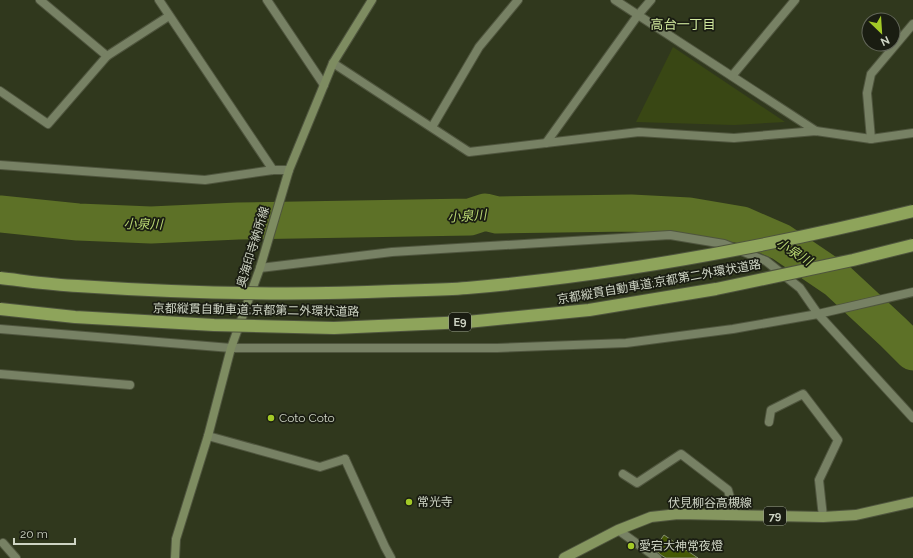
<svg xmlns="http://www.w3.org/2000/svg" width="913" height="558" viewBox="0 0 913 558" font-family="Raleway,'Noto Sans JP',sans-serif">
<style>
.green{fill:#394714}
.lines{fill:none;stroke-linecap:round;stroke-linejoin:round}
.river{stroke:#5d7127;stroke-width:37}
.building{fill:#465905;stroke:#858f71}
.service-casing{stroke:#4f553e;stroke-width:10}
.minor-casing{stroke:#4f553e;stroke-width:10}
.tertiary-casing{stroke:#4f553e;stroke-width:10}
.secondary-casing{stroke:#4f553e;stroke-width:10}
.primary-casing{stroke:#4f553e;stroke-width:12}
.service{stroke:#778164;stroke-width:8}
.minor{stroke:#778164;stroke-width:8}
.tertiary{stroke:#778164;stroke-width:8}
.secondary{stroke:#7e8c61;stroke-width:8}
.primary{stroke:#85965f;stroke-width:10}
.motorway-bridge-casing{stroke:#4f553e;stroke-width:14;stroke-linecap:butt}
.motorway-bridge{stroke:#8ea45b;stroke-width:12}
.poi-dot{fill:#a3c927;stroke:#1a1d12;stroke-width:1.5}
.labels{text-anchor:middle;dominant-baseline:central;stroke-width:3.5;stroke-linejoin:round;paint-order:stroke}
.shield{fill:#1a1d12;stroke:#989d8f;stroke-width:1}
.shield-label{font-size:11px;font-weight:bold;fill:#ced4c4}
.street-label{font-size:12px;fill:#ced4c4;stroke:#1a1d12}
.poi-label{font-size:12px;fill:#ced4c4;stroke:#1a1d12;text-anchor:start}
.neighbourhood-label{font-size:13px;fill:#d0e89e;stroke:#1a1d12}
.water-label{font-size:13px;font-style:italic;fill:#b9d772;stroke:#1a1d12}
</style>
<rect width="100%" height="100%" fill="#30381d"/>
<!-- green -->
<path class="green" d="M 673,47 L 785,122 L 734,125 L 636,122 Z"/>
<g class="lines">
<!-- river -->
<path class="river" d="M 0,214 L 78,222 L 151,225 L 238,221 L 470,217 L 485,212 L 497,215 L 631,213 L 689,216 L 742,225 L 781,242 L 837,280 L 893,332 L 913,352"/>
</g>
<!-- building -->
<path class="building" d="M 664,535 L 698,558 L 666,558 L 661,555 L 654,549 Z"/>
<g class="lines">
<!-- service casing -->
<g class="service-casing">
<g id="service">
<path d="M 345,459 L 385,547 L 391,558"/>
<path d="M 618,530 L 657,558"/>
</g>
</g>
<!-- minor casing -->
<g class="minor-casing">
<g id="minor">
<path d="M 40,0 L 107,56"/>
<path d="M 159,0 L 273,170"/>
<path d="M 267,0 L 324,85"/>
<path d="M 615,0 L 816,131"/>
<path d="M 333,63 L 469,152 L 639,132 L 734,138 L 816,131 L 871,139 L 913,133"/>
<path d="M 732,76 L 795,0"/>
<path d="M 0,91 L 48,124 L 107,56 L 169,16"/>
<path d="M 432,127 L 479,47 L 518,0"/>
<path d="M 871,139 L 867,93 L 871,74 L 913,24"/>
<path d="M 546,143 L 638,15 L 651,0"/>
<path d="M 0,165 L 205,180 L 273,170 L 289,170"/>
<path d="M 260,268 L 392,252 L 670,235 L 724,244 L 766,261 L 800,288 L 818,314 L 913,418"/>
<path d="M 0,374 L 130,385"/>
<path d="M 769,422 L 771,410 L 803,394 L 838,440 L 819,480 L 823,517"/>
<path d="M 208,436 L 320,467 L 345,459"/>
<path d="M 623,474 L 637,483 L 681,454 L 728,490 L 735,515"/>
<path d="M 3,543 L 16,558"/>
</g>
</g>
<!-- tertiary casing -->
<g class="tertiary-casing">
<path id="tertiary" d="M 0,329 L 231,348 L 497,348 L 626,343 L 733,329 L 818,314 L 913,292"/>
</g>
<!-- secondary casing -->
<g class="secondary-casing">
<path id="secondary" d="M 175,558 L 176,539 L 208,436 L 231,348 L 260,268 L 289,170 L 333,63 L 372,0"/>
</g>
<!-- primary casing -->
<g class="primary-casing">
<path id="primary" d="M 564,558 L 618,530 L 651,517 L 678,514 L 823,517 L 856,515 L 913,502"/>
</g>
<!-- service -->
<use href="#service" class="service"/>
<!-- minor -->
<use href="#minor" class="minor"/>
<!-- tertiary -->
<use href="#tertiary" class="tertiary"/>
<!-- secondary -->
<use href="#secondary" class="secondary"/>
<!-- primary -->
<use href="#primary" class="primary"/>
<!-- motorway-bridge casing -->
<g class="motorway-bridge-casing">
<g id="motorway-bridge">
<path d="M 0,278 C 26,281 52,285 78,286 C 183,293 288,296 393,291 C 417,290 442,290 467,288 C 617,275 766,247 913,211"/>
<path d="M 0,309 L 75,317 L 214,325 L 334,328 L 467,322 L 589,310 L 716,289 L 853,260 L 913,245"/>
</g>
</g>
<!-- motorway-bridge -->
<use href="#motorway-bridge" class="motorway-bridge"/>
</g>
<!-- markers -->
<g class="poi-dot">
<circle cx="271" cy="418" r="4"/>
<circle cx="409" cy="502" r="4"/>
<circle cx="631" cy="546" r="4"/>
</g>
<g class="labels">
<!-- shield labels -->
<g class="shield">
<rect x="449" y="313" width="22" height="18" rx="3"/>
<rect x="764" y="507" width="22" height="18" rx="3"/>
</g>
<g class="shield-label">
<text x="460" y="322">E9</text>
<text x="775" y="516">79</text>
</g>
<!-- street labels -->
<g class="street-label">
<text transform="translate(253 247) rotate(-73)">奥海印寺納所線</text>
<text transform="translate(659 282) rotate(-10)">京都縦貫自動車道;京都第二外環状道路</text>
<text transform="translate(256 310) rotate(1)">京都縦貫自動車道;京都第二外環状道路</text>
<text x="710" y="503">伏見柳谷高槻線</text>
</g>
<!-- poi labels -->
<g class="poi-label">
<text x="279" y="418">Coto Coto</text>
<text x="417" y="502">常光寺</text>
<text x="639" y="546">愛宕大神常夜燈</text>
</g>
<!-- neighbourhood labels -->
<g class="neighbourhood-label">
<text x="683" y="24">高台一丁目</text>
</g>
<!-- water labels -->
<g class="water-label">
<text transform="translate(467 216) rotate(-4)">小泉川</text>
<text transform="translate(143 224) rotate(1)">小泉川</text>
<text transform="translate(794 252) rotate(32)">小泉川</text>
</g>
</g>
<!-- north arrow -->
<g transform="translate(881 32) rotate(155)"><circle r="19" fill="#1a1d12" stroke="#626659"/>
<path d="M0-3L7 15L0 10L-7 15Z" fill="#a3c927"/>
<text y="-6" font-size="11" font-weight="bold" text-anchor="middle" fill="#ced4c4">N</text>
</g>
<!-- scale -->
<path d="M14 538v6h61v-6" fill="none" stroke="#ced4c4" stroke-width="2"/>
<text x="20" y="538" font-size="12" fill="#ced4c4" stroke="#1a1d12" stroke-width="3" paint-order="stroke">20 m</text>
</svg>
